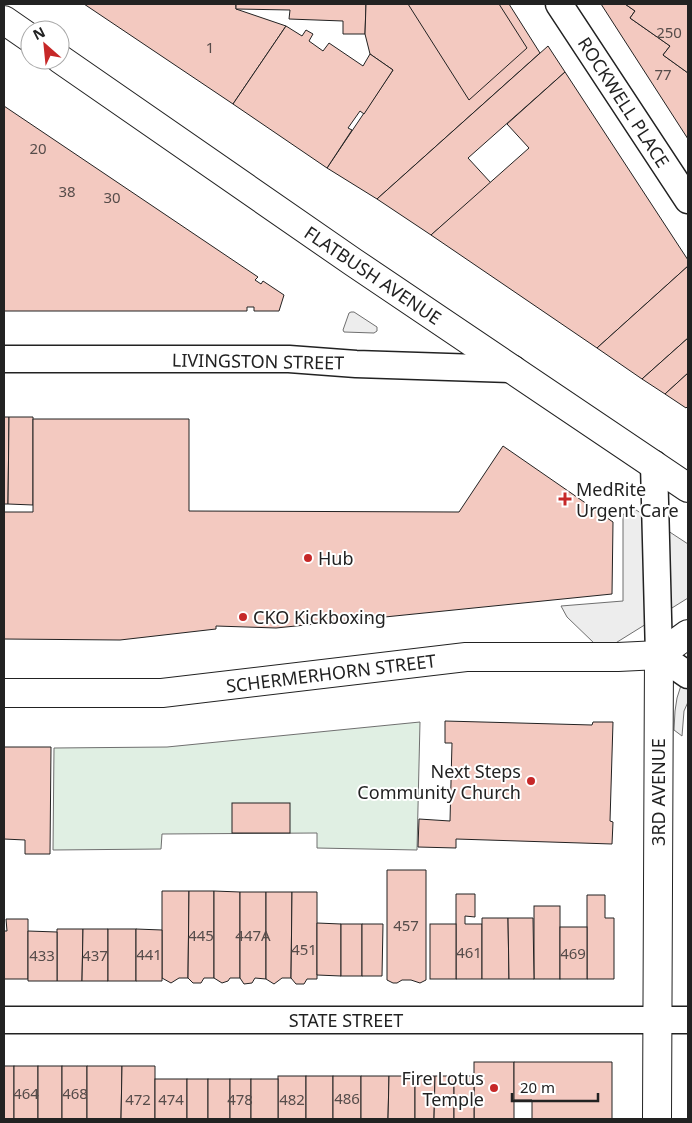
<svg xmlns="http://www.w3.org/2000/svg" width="692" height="1123" viewBox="0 0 692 1123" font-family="'Noto Sans',sans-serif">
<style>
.green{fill:#e0efe3;stroke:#6f6f6f}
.parking{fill:#ededed;stroke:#6f6f6f}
.building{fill:#f3c9c0;stroke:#222}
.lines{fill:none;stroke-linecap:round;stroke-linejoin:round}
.street-casing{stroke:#222;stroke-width:29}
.secondary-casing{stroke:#222;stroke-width:30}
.primary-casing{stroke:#222;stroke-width:30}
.street{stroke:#fff;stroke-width:26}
.secondary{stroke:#fff;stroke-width:28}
.primary{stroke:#fff;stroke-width:28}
.poi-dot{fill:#c62828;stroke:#fff;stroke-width:2}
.labels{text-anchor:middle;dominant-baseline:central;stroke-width:4;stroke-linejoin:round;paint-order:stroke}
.number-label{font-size:15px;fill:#564c4a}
.street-label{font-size:18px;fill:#222;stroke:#fff}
.poi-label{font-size:18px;fill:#222;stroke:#fff;text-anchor:start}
</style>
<rect width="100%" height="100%" fill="#fff"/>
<!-- green -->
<path class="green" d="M 420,722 L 417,850 L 317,848 L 317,833 L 162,834 L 161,849 L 53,850 L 54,748 L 167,747 Z"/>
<!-- parking -->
<g class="parking">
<path d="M 351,312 L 354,312 L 377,327 L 377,331 L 374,333 L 344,332 L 343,330 L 349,313 Z"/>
<path d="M 630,506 L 688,544 L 688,598 L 614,644 L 595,644 L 567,617 L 561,606 L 623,601 L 623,515 Z"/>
<path d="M 688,670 L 688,702 L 684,711 L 682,736 L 674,730 L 675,711 L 677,698 L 683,679 Z"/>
</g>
<!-- building -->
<g class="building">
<path d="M 84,4 L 236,4 L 236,9 L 286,26 L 233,104 Z"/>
<path d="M 236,4 L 366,4 L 365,34 L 343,34 L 343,21 L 289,19 L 290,10 L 236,9 Z"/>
<path d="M 366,4 L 509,4 L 540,53 L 377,199 L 327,168 L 393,70 L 370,54 L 365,34 Z"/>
<path d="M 408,4 L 499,4 L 527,48 L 469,100 Z"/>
<path d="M 601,4 L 625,4 L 635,11 L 630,18 L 670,46 L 663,55 L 688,73 L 688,139 Z"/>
<path d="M 625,4 L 688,4 L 688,73 L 663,55 L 670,46 L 630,18 L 635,11 Z"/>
<path d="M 286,26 L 302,36 L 306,30 L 313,34 L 309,41 L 323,51 L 329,43 L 363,66 L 370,54 L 393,70 L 364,114 L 360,111 L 348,128 L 352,130 L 327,168 L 233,104 Z"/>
<path d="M 548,46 L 565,72 L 468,158 L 491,183 L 431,235 L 377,199 Z"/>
<path d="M 565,72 L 688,260 L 688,266 L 597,348 L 431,235 L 529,148 L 507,124 Z"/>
<path d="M 4,106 L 258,277 L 255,280 L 261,284 L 263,281 L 284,295 L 279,311 L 254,311 L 254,307 L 247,307 L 247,311 L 4,311 Z"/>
<path d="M 688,266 L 688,338 L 642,379 L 597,348 Z"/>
<path d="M 688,338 L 688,373 L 665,394 L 642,379 Z"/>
<path d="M 688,373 L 688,406 L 686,408 L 665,394 Z"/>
<path d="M 4,417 L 9,417 L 8,504 L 4,504 Z"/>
<path d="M 9,417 L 33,417 L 33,505 L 8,504 Z"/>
<path d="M 33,419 L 189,419 L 189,511 L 459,512 L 503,446 L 613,522 L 612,594 L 276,628 L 216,626 L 216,629 L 120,640 L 4,639 L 4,512 L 33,512 Z"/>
<path d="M 445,721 L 592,725 L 593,722 L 613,722 L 610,821 L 613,822 L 612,844 L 456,839 L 456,848 L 418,847 L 419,819 L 450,821 L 452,743 L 445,743 Z"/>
<path d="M 4,747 L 51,747 L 50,854 L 25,854 L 25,840 L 4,839 Z"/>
<rect x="232" y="803" width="58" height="30"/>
<path d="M 387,870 L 426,870 L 426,980 L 420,983 L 411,980 L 402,980 L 397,983 L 393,983 L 387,980 Z"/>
<path d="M 162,891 L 189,891 L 188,978 L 179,978 L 171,983 L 162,978 Z"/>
<path d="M 189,891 L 214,891 L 214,978 L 204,978 L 201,983 L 193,983 L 188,978 Z"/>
<path d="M 214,891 L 240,892 L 240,978 L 230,978 L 228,981 L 222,983 L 214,978 Z"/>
<path d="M 240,892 L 266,892 L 266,979 L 255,978 L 252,983 L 244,984 L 240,978 Z"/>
<path d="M 266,892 L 292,892 L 291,978 L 282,978 L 274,984 L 266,979 Z"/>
<path d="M 292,892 L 317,892 L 317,979 L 307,979 L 304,984 L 296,984 L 291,978 Z"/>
<path d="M 456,894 L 475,894 L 475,917 L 465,916 L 465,924 L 482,924 L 482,979 L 456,979 Z"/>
<path d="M 587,895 L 605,895 L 605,918 L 614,918 L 614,979 L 587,979 Z"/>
<rect x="534" y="906" width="26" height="73"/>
<path d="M 482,918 L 508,918 L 509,979 L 482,979 Z"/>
<path d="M 508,918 L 533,918 L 534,979 L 509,979 Z"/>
<path d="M 6,919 L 28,919 L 28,979 L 4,979 L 4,931 L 7,931 Z"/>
<path d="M 317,923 L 341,924 L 341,976 L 317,975 Z"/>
<rect x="341" y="924" width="21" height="52"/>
<path d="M 362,924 L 383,924 L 382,976 L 362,976 Z"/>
<rect x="430" y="924" width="26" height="55"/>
<rect x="560" y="927" width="27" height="52"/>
<path d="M 57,929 L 83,929 L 82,981 L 57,981 Z"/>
<path d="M 83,929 L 108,929 L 108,981 L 82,981 Z"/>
<rect x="108" y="929" width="28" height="52"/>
<path d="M 136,929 L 162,930 L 162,981 L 136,981 Z"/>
<path d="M 28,931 L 57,932 L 57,981 L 28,981 Z"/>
<rect x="474" y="1062" width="40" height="57"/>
<path d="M 514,1062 L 612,1062 L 612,1119 L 532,1119 L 532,1100 L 514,1100 Z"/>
<rect x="4" y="1066" width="10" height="53"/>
<rect x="14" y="1066" width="24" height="53"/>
<rect x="38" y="1066" width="24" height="53"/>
<rect x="62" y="1066" width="25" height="53"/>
<path d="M 87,1066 L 122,1066 L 121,1119 L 87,1119 Z"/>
<path d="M 122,1066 L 155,1066 L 155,1119 L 121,1119 Z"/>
<rect x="278" y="1076" width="28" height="43"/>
<rect x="306" y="1076" width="27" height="43"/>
<rect x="333" y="1076" width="28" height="43"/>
<path d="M 361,1076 L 389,1076 L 388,1119 L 361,1119 Z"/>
<path d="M 389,1076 L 415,1076 L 415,1119 L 388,1119 Z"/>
<path d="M 415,1076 L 435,1076 L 434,1119 L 415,1119 Z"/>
<path d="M 435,1076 L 454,1076 L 454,1119 L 434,1119 Z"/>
<rect x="454" y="1076" width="20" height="43"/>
<rect x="155" y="1079" width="32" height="40"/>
<rect x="187" y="1079" width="21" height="40"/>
<rect x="208" y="1079" width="22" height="40"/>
<rect x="230" y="1079" width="21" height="40"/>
<rect x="251" y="1079" width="27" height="40"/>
</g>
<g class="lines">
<!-- street casing -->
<g class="street-casing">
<g id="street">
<path d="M 559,4 L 688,200"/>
<path d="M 4,359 L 289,359 L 356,364 L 513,369"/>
<path d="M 654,464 L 659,655 L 688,675"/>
<path d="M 4,1020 L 688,1020"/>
</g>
</g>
<!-- secondary casing -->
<g class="secondary-casing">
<g id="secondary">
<path d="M 659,655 L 688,634"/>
<path d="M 4,693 L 162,693 L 466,657 L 618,657 L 659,655"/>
<path d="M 657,1119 L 659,655"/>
</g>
</g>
<!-- primary casing -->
<g class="primary-casing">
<g id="primary">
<path d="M 4,20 L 30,38"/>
<path d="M 60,59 L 353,262 L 688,488"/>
</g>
</g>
<!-- street -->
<use href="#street" class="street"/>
<!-- secondary -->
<use href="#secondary" class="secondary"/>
<!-- primary -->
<use href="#primary" class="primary"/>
</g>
<!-- markers -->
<g class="poi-dot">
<path d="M562.5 491.5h5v5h5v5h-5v5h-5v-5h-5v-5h5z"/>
<circle cx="308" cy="558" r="5"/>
<circle cx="243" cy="617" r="5"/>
<circle cx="531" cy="781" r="5"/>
<circle cx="494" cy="1088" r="5"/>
</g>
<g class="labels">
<!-- number labels -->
<g class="number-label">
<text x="669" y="32">250</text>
<text x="210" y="47">1</text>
<text x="663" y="74">77</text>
<text x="38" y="148">20</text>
<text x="67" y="191">38</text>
<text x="112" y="197">30</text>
<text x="406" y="925">457</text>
<text x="201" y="935">445</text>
<text x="253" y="935">447A</text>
<text x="304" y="949">451</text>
<text x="469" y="952">461</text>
<text x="573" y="953">469</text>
<text x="149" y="954">441</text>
<text x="42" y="955">433</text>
<text x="95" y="955">437</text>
<text x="26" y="1093">464</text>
<text x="75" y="1093">468</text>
<text x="347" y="1098">486</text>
<text x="138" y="1099">472</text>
<text x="171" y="1099">474</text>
<text x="240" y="1099">478</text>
<text x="292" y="1099">482</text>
</g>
<!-- street labels -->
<g class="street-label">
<text transform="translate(624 102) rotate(57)">ROCKWELL PLACE</text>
<text transform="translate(373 275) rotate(34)">FLATBUSH AVENUE</text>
<text transform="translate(258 361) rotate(1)">LIVINGSTON STREET</text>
<text transform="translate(331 673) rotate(-7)">SCHERMERHORN STREET</text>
<text transform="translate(658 792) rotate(-90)">3RD AVENUE</text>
<text x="346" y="1020">STATE STREET</text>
</g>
<!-- poi labels -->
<g class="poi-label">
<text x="576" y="489">MedRite<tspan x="576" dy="21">Urgent Care</tspan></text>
<text x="318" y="558">Hub</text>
<text x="253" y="617">CKO Kickboxing</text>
<text x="521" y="771" text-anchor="end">Next Steps<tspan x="521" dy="21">Community Church</tspan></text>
<text x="484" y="1078" text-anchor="end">Fire Lotus<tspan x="484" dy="21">Temple</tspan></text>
</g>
</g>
<!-- border -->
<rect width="692" height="1123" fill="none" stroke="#222222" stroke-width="10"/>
<!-- north arrow -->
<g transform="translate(45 45) rotate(333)"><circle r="24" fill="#ffffff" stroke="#a7a7a7"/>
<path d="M0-4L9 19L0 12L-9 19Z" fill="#c62828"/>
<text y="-8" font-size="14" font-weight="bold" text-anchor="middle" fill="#222222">N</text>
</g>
<!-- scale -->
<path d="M512 1093v8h86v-8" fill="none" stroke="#222222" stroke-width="2.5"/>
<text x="520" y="1093" font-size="15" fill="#222222" stroke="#ffffff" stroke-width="4" paint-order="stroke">20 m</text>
</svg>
